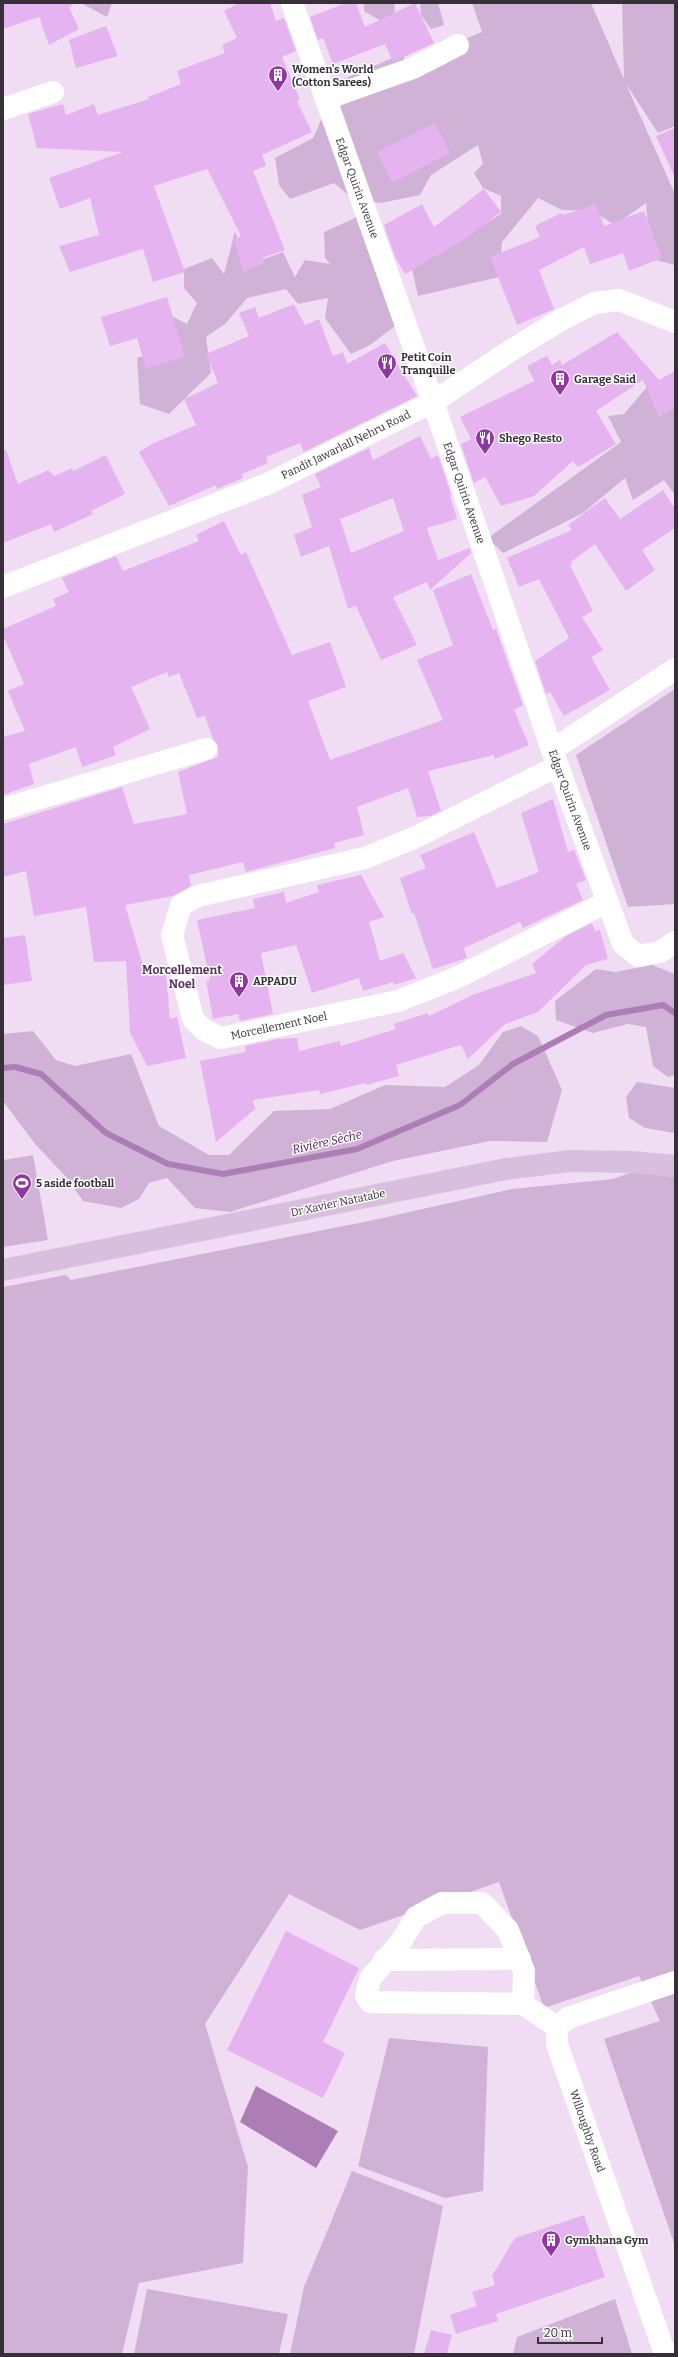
<svg xmlns="http://www.w3.org/2000/svg" width="678" height="2357" viewBox="0 0 678 2357" font-family="Bitter,serif">
<style>
.green{fill:#d1b2d7}
.water{fill:#ad7eb6}
.lines{fill:none;stroke-linecap:round;stroke-linejoin:round}
.stream{stroke:#ad7eb6;stroke-width:6}
.building{fill:#e5b3ef;fill-rule:evenodd}
.minor{stroke:#fff;stroke-width:22}
.major{stroke:#d9bfde;stroke-width:22}
.labels{text-anchor:middle;dominant-baseline:central;stroke-width:3;stroke-linejoin:round;paint-order:stroke}
.poi-label{font-size:11px;font-weight:bold;fill:#373039;stroke:#fff;text-anchor:start}
.street-label{font-size:11px;fill:#373039;stroke:#fff}
.neighbourhood-label{font-size:12px;font-weight:bold;fill:#5b2f63;stroke:#fff}
.water-label{font-size:12px;font-style:italic;fill:#4e1259;stroke:#fff}
</style>
<rect width="100%" height="100%" fill="#f0ddf4"/>
<!-- green -->
<g class="green">
<path d="M 81,3 L 112,3 L 107,17 Z"/>
<path d="M 364,3 L 394,3 L 395,11 L 386,24 L 364,11 Z"/>
<path d="M 420,3 L 438,3 L 444,25 L 431,29 L 421,15 Z"/>
<path d="M 472,3 L 591,3 L 624,79 L 622,3 L 675,3 L 675,126 L 658,133 L 626,84 L 675,194 L 675,265 L 651,259 L 646,203 L 615,225 L 592,211 L 562,210 L 538,198 L 502,242 L 499,277 L 418,296 L 412,269 L 501,214 L 501,196 L 483,188 L 474,173 L 483,164 L 478,145 L 431,175 L 420,195 L 381,203 L 353,199 L 334,183 L 290,199 L 279,185 L 275,158 L 313,138 L 339,81 L 402,54 L 406,63 L 482,32 Z"/>
<path d="M 357,217 L 399,323 L 370,345 L 351,354 L 325,318 L 328,298 L 298,304 L 286,289 L 247,298 L 226,323 L 206,337 L 211,373 L 169,414 L 140,404 L 137,358 L 169,346 L 169,315 L 187,324 L 197,303 L 184,288 L 184,269 L 212,258 L 224,274 L 235,231 L 245,266 L 283,252 L 295,277 L 305,260 L 330,264 L 325,258 L 324,232 Z"/>
<path d="M 647,387 L 659,416 L 675,407 L 675,495 L 664,480 L 633,500 L 625,478 L 583,513 L 503,553 L 488,538 L 621,442 L 608,416 L 624,414 Z"/>
<path d="M 675,689 L 675,904 L 628,907 L 576,755 Z"/>
<path d="M 652,965 L 675,974 L 675,1075 L 668,1077 L 653,1066 L 646,1027 L 628,1024 L 593,1033 L 556,1020 L 555,1001 L 596,969 L 615,972 Z"/>
<path d="M 521,1026 L 538,1036 L 562,1090 L 547,1142 L 490,1141 L 393,1161 L 230,1212 L 195,1208 L 167,1178 L 149,1183 L 139,1199 L 121,1208 L 83,1201 L 66,1177 L 36,1145 L 3,1101 L 3,1034 L 33,1031 L 56,1060 L 75,1066 L 131,1054 L 159,1126 L 209,1155 L 229,1155 L 274,1111 L 330,1109 L 385,1085 L 445,1087 L 479,1065 L 503,1032 Z"/>
<path d="M 637,1082 L 675,1088 L 675,1133 L 645,1128 L 629,1118 L 626,1097 Z"/>
<path d="M 33,1155 L 48,1240 L 3,1247 L 3,1160 Z"/>
<path d="M 632,1172 L 675,1177 L 675,2246 L 604,2039 L 660,2021 L 639,1976 L 544,2008 L 499,1882 L 360,1930 L 289,1894 L 205,2024 L 248,2167 L 243,2263 L 139,2283 L 122,2354 L 3,2354 L 3,1287 L 66,1275 L 71,1280 L 369,1221 L 512,1189 L 613,1179 Z"/>
<path d="M 389,2038 L 488,2047 L 483,2191 L 445,2198 L 358,2166 Z"/>
<path d="M 352,2171 L 443,2206 L 414,2354 L 290,2354 L 304,2287 Z"/>
<path d="M 147,2289 L 288,2314 L 279,2354 L 134,2354 Z"/>
<path d="M 615,2299 L 632,2354 L 513,2354 L 517,2337 Z"/>
</g>
<!-- water -->
<path class="water" d="M 256,2086 L 338,2131 L 316,2168 L 240,2122 Z"/>
<g class="lines">
<!-- stream -->
<path class="stream" d="M 3,1068 L 15,1067 L 41,1074 L 106,1133 L 168,1164 L 223,1174 L 357,1149 L 460,1105 L 513,1064 L 606,1015 L 663,1005 L 675,1013"/>
</g>
<!-- building -->
<g class="building">
<path d="M 3,3 L 71,3 L 72,6 L 69,7 L 79,29 L 49,45 L 39,17 L 3,29 Z"/>
<path d="M 239,3 L 270,3 L 276,21 L 284,18 L 296,51 L 282,57 L 300,100 L 297,101 L 312,132 L 262,155 L 266,166 L 253,171 L 285,250 L 262,258 L 265,263 L 243,272 L 234,239 L 241,236 L 207,169 L 154,186 L 185,272 L 153,282 L 143,249 L 70,272 L 59,246 L 99,235 L 90,198 L 60,209 L 49,178 L 123,152 L 37,148 L 28,114 L 63,104 L 66,115 L 94,104 L 98,115 L 149,99 L 148,97 L 181,84 L 177,71 L 225,53 L 222,45 L 237,38 L 224,11 Z"/>
<path d="M 346,3 L 356,3 L 365,27 L 415,3 L 434,43 L 393,62 L 385,44 L 333,64 L 323,38 L 318,40 L 310,17 Z"/>
<path d="M 106,26 L 118,56 L 76,68 L 69,40 Z"/>
<path d="M 435,123 L 450,153 L 392,183 L 377,152 Z"/>
<path d="M 675,128 L 675,178 L 656,136 Z"/>
<path d="M 484,189 L 501,212 L 465,239 L 405,274 L 395,257 L 384,225 L 422,204 L 434,227 Z"/>
<path d="M 596,204 L 604,226 L 644,211 L 662,258 L 629,271 L 623,253 L 590,264 L 584,247 L 539,270 L 554,309 L 517,325 L 490,257 L 540,237 L 535,226 L 561,213 L 563,215 Z"/>
<path d="M 167,297 L 185,357 L 146,368 L 137,338 L 110,346 L 101,317 Z"/>
<path d="M 294,304 L 305,325 L 319,319 L 333,356 L 343,352 L 347,364 L 385,343 L 417,396 L 304,452 L 300,443 L 266,457 L 268,463 L 242,474 L 243,478 L 217,489 L 216,485 L 169,506 L 139,452 L 154,443 L 196,425 L 184,399 L 218,383 L 206,354 L 249,336 L 239,313 L 255,307 L 259,318 Z"/>
<path d="M 617,332 L 659,380 L 675,371 L 675,407 L 659,416 L 643,380 L 596,411 L 616,444 L 578,467 L 573,461 L 534,496 L 501,506 L 485,477 L 474,483 L 461,444 L 471,439 L 460,417 L 534,381 L 527,366 L 547,356 L 552,365 L 560,360 L 562,365 Z"/>
<path d="M 420,436 L 431,459 L 438,455 L 451,494 L 450,495 L 457,519 L 427,528 L 438,560 L 470,548 L 471,553 L 430,590 L 427,582 L 393,597 L 417,645 L 381,660 L 356,606 L 348,609 L 329,546 L 301,557 L 294,535 L 312,527 L 302,495 L 321,487 L 315,474 L 369,448 L 373,460 ZM 393,498 L 404,531 L 351,553 L 340,519 Z"/>
<path d="M 3,450 L 6,450 L 18,484 L 48,470 L 54,476 L 72,468 L 73,471 L 106,455 L 125,494 L 91,511 L 93,514 L 54,532 L 51,524 L 3,543 Z"/>
<path d="M 663,490 L 675,509 L 675,528 L 642,550 L 655,570 L 626,591 L 595,544 L 571,562 L 572,564 L 570,565 L 593,611 L 582,617 L 603,650 L 591,657 L 610,690 L 564,716 L 550,692 L 546,694 L 535,661 L 569,638 L 539,579 L 519,587 L 507,558 L 572,530 L 568,525 L 605,498 L 620,519 Z"/>
<path d="M 224,521 L 241,555 L 246,552 L 292,655 L 330,642 L 346,687 L 308,701 L 330,760 L 443,720 L 417,660 L 453,645 L 433,590 L 471,574 L 493,630 L 496,629 L 523,705 L 514,710 L 529,745 L 495,759 L 494,755 L 428,771 L 441,811 L 430,816 L 417,817 L 408,788 L 357,807 L 364,835 L 334,843 L 335,848 L 246,872 L 243,862 L 189,875 L 191,886 L 173,896 L 125,905 L 146,975 L 166,973 L 170,1019 L 177,1017 L 186,1058 L 147,1066 L 130,1033 L 126,961 L 94,962 L 86,907 L 34,916 L 26,871 L 3,877 L 3,824 L 122,787 L 134,824 L 187,814 L 178,772 L 218,757 L 218,745 L 213,739 L 205,716 L 197,718 L 179,673 L 169,677 L 167,672 L 131,687 L 150,729 L 113,747 L 116,755 L 82,767 L 76,747 L 29,764 L 34,784 L 3,795 L 3,737 L 25,731 L 8,691 L 24,684 L 3,635 L 3,629 L 56,606 L 53,599 L 69,592 L 62,578 L 116,556 L 123,571 L 199,541 L 196,535 Z"/>
<path d="M 553,799 L 568,852 L 574,850 L 586,880 L 576,884 L 583,900 L 523,928 L 520,922 L 464,948 L 467,958 L 433,969 L 414,913 L 412,914 L 400,878 L 426,868 L 420,855 L 474,832 L 497,888 L 539,872 L 521,813 Z"/>
<path d="M 361,875 L 384,917 L 369,922 L 380,961 L 403,953 L 416,978 L 394,985 L 393,982 L 363,991 L 359,978 L 312,993 L 296,945 L 261,953 L 273,1014 L 240,1021 L 238,1014 L 213,1019 L 206,981 L 210,980 L 197,920 L 255,908 L 253,899 L 284,892 L 286,903 L 319,892 L 317,885 Z"/>
<path d="M 592,923 L 595,931 L 600,930 L 608,959 L 586,965 L 538,1012 L 505,1024 L 468,1059 L 461,1045 L 396,1065 L 399,1076 L 366,1085 L 365,1083 L 320,1094 L 319,1090 L 253,1100 L 255,1109 L 216,1142 L 200,1061 L 246,1052 L 245,1046 L 278,1039 L 297,1038 L 299,1051 L 340,1041 L 341,1046 L 396,1029 L 394,1024 L 428,1013 L 429,1016 L 475,994 L 536,973 L 532,964 L 566,936 Z"/>
<path d="M 25,935 L 32,981 L 3,985 L 3,938 Z"/>
<path d="M 286,1931 L 359,1968 L 323,2042 L 345,2053 L 323,2098 L 227,2050 Z"/>
<path d="M 584,2215 L 605,2277 L 496,2314 L 498,2321 L 456,2334 L 450,2315 L 477,2306 L 472,2292 L 495,2285 L 492,2276 L 515,2238 Z"/>
<path d="M 431,2330 L 452,2335 L 447,2354 L 424,2354 Z"/>
</g>
<g class="lines">
<!-- minor -->
<g class="minor">
<path d="M 292,3 L 433,402 L 552,750 L 623,944 L 638,956 L 660,952 L 675,942"/>
<path d="M 326,99 L 413,68 L 458,45"/>
<path d="M 3,109 L 53,92"/>
<path d="M 3,587 L 267,484 L 433,402 L 510,351 L 559,321 L 594,303 L 619,300 L 675,322"/>
<path d="M 552,750 L 675,669"/>
<path d="M 558,766 L 416,837 L 365,858 L 198,896 L 181,905 L 172,935 L 193,1019 L 204,1030 L 221,1038 L 398,1001 L 456,978 L 607,902"/>
<path d="M 3,809 L 206,749"/>
<path d="M 384,1960 L 520,1959"/>
<path d="M 523,2004 L 524,1971 L 508,1930 L 482,1903 L 442,1903 L 416,1917 L 400,1943 L 370,1979 L 366,1995 L 370,2002 L 523,2004 L 557,2027"/>
<path d="M 665,2354 L 557,2044 L 557,2027 L 568,2018 L 675,1982"/>
</g>
<!-- major -->
<path class="major" d="M 3,1270 L 506,1169 L 570,1161 L 632,1162 L 675,1166"/>
</g>
<!-- icons -->
<defs>
<g id="building-pin" transform="scale(1)"><path d="M0 17L-7.5 6A9.5 9.5 0 1 1 7.5 6Z" fill="#9136a2" stroke="#fff"/><path d="M-4-6H4V6H1V3H-1V6H-4ZM-2.5-4.3h1.7v1.8h-1.7ZM.8-4.3h1.7v1.8H.8ZM-2.5-1h1.7V.8h-1.7ZM.8-1h1.7V.8H.8Z" fill="#fff"/></g>
<g id="restaurant-pin" transform="scale(1)"><path d="M0 17L-7.5 6A9.5 9.5 0 1 1 7.5 6Z" fill="#9136a2" stroke="#fff"/><path d="M-5-6h1v4h1v-4h1v4h1v-4h1v5L-1.5 .5V6h-2V.5L-5-1ZM5-6V6H3V1.5H1.5Q1.5-4 5-6Z" fill="#fff"/></g>
<g id="stadium-pin" transform="scale(1)"><path d="M0 17L-7.5 6A9.5 9.5 0 1 1 7.5 6Z" fill="#9136a2" stroke="#fff"/><path d="M0-5a6.5 5 0 1 0 0 10a6.5 5 0 1 0 0-10ZM-3.5-1.8h7v3.6h-7Z" fill="#fff"/></g>
</defs>
<g fill-rule="evenodd">
<use href="#building-pin" x="278" y="75"/>
<use href="#restaurant-pin" x="387" y="363"/>
<use href="#building-pin" x="560" y="379"/>
<use href="#restaurant-pin" x="485" y="438"/>
<use href="#building-pin" x="239" y="981"/>
<use href="#stadium-pin" x="22" y="1183"/>
<use href="#building-pin" x="551" y="2240"/>
</g>
<g class="labels">
<!-- poi labels -->
<g class="poi-label">
<text x="292" y="69">Women's World<tspan x="292" dy="13">(Cotton Sarees)</tspan></text>
<text x="401" y="357">Petit Coin<tspan x="401" dy="13">Tranquille</tspan></text>
<text x="574" y="379">Garage Said</text>
<text x="499" y="438">Shego Resto</text>
<text x="253" y="981">APPADU</text>
<text x="36" y="1183">5 aside football</text>
<text x="565" y="2240">Gymkhana Gym</text>
</g>
<!-- street labels -->
<g class="street-label">
<text transform="translate(357 188) rotate(70)">Edgar Quirin Avenue</text>
<text transform="translate(346 445) rotate(-26)">Pandit Jawarlall Nehru Road</text>
<text transform="translate(464 493) rotate(71)">Edgar Quirin Avenue</text>
<text transform="translate(570 800) rotate(70)">Edgar Quirin Avenue</text>
<text transform="translate(279 1026) rotate(-12)">Morcellement Noel</text>
<text transform="translate(338 1203) rotate(-12)">Dr Xavier Natatabe</text>
<text transform="translate(587 2131) rotate(71)">Willoughby Road</text>
</g>
<!-- neighbourhood labels -->
<g class="neighbourhood-label">
<text x="182" y="970">Morcellement<tspan x="182" dy="14">Noel</tspan></text>
</g>
<!-- water labels -->
<g class="water-label">
<text transform="translate(327 1142) rotate(-13)">Rivière Sèche</text>
</g>
</g>
<!-- border -->
<rect width="678" height="2357" fill="none" stroke="#373039" stroke-width="8"/>
<!-- scale -->
<path d="M538 2337v6h64v-6" fill="none" stroke="#373039" stroke-width="2"/>
<text x="544" y="2337" font-size="12" fill="#373039" stroke="#ffffff" stroke-width="3" paint-order="stroke">20 m</text>
</svg>
